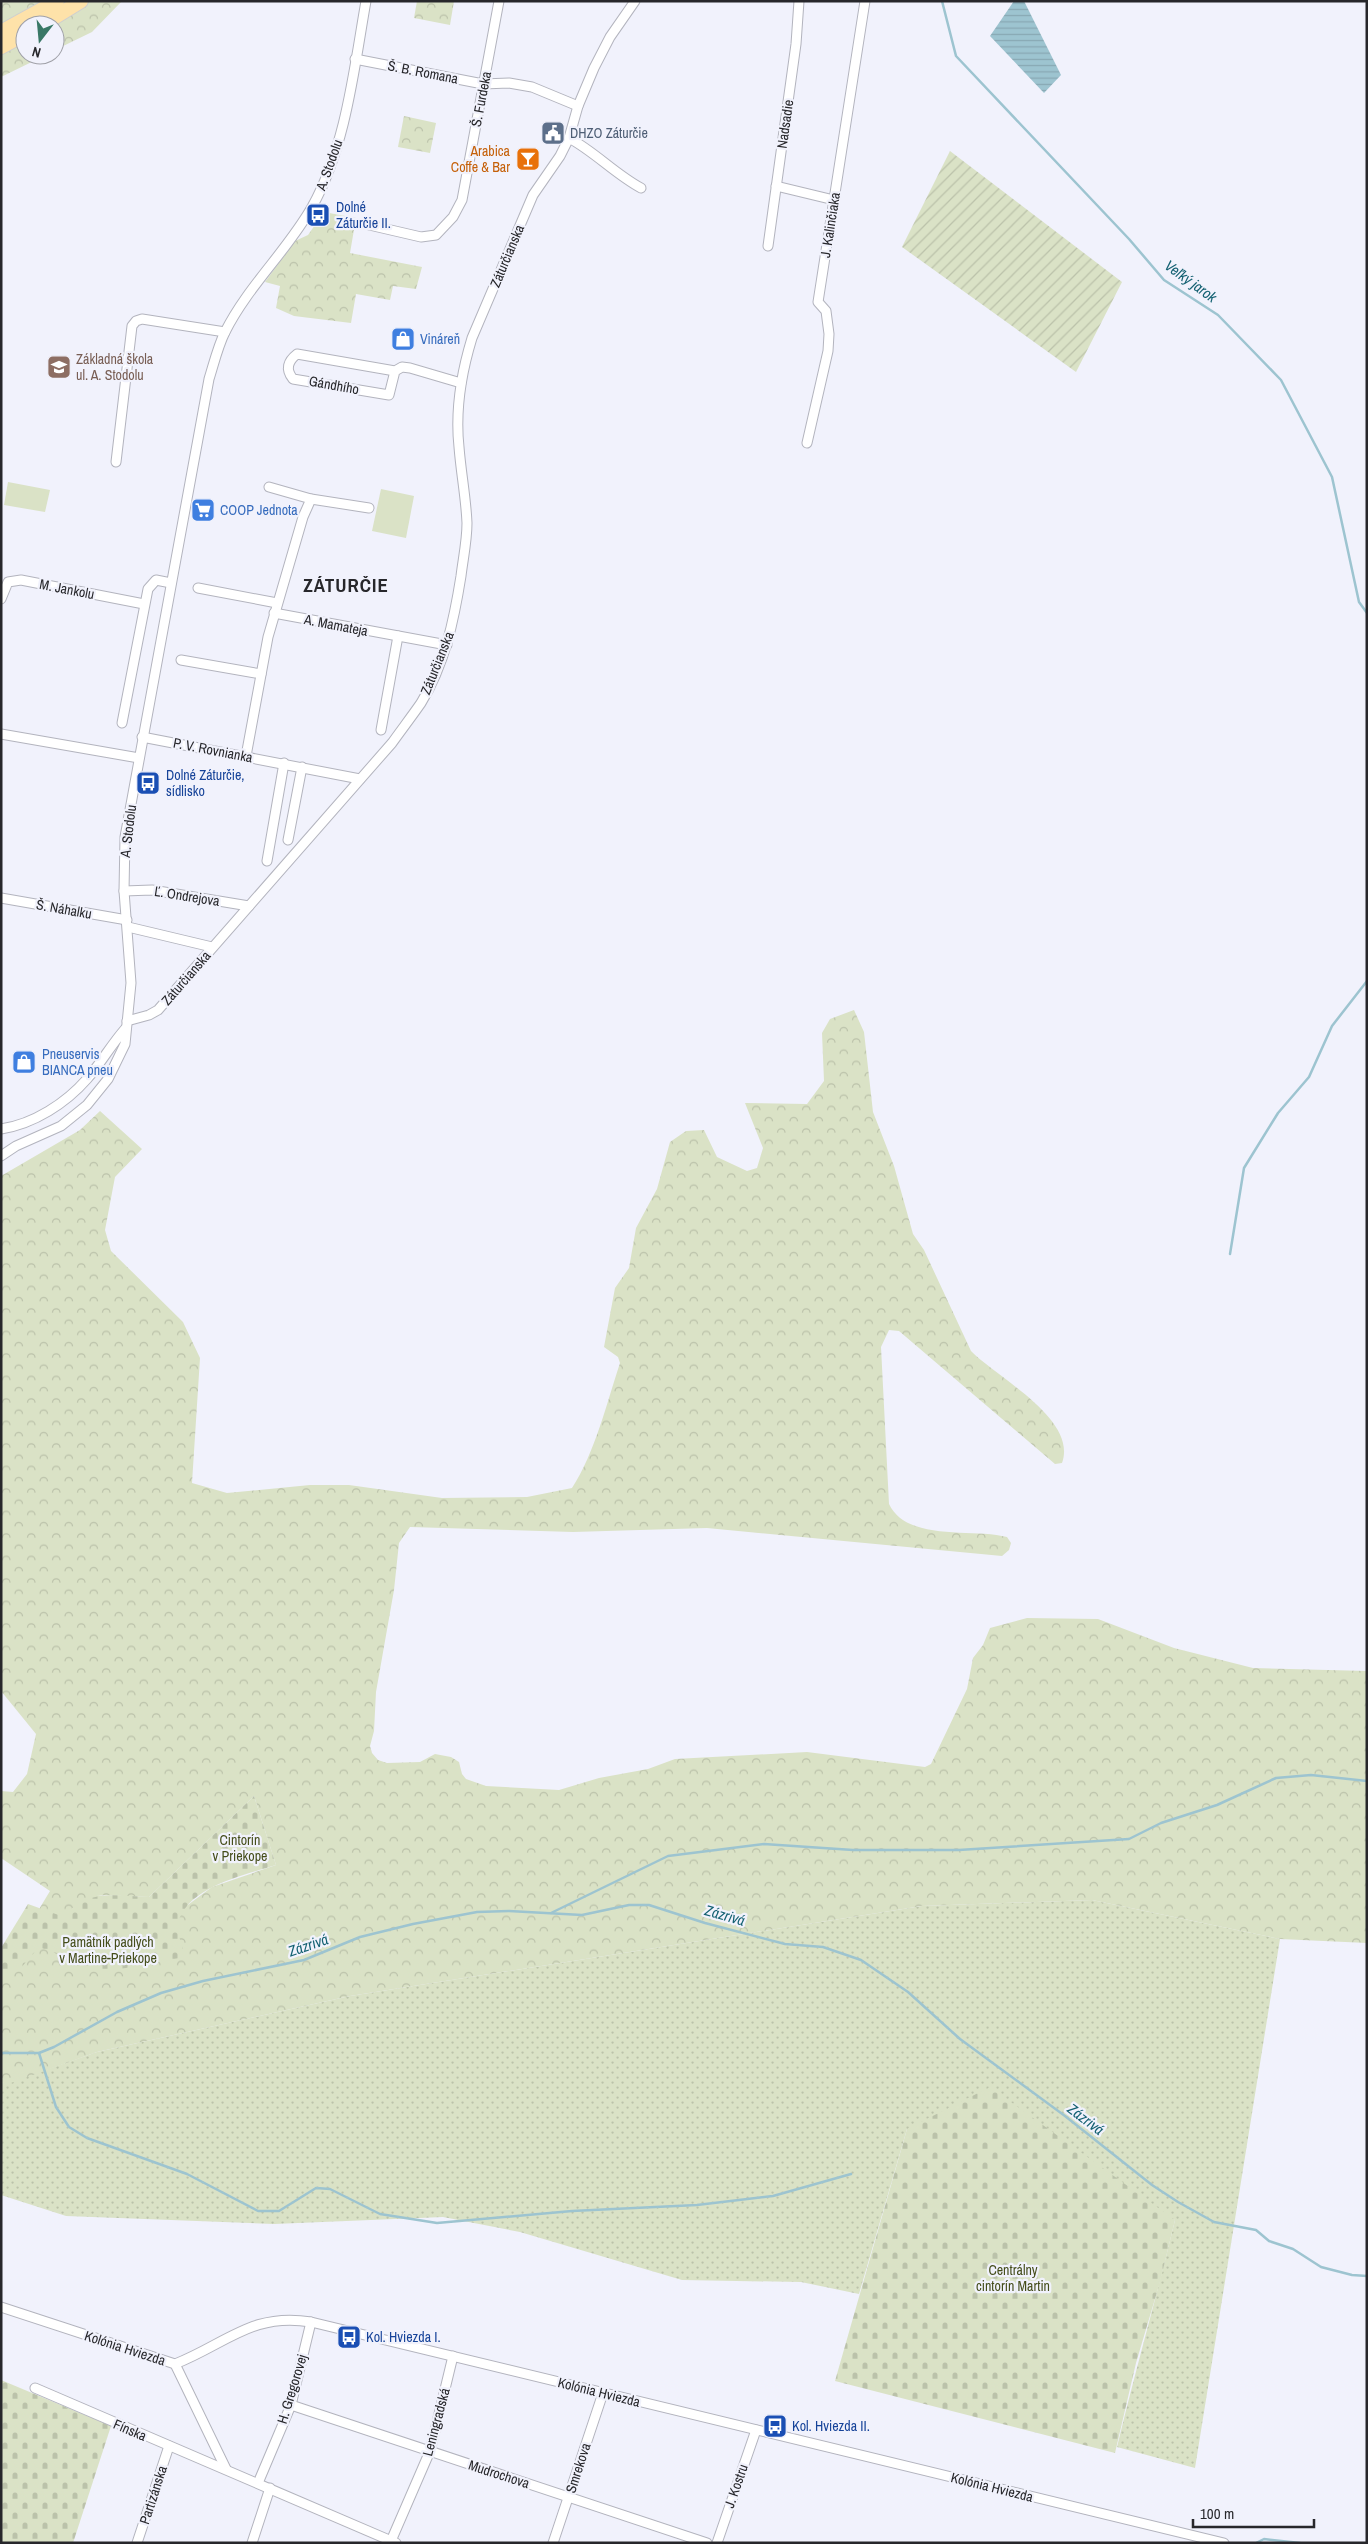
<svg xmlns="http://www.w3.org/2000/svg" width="1368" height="2544" viewBox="0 0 1368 2544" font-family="'Archivo Narrow',sans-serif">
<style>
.grass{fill:url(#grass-dots)}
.forest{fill:url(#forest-crowns);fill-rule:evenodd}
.cemetery{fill:url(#cemetery-stones)}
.garden{fill:url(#garden-furrows)}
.pitch{fill:#dae2c6}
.water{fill:url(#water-rules)}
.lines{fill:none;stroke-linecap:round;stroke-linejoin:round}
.stream{stroke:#9dc4d0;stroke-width:2.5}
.minor-casing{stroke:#b3b4be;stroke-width:11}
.primary-casing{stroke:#cfcfd0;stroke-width:16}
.minor{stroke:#fff;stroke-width:9}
.primary{stroke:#fee2a9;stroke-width:14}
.labels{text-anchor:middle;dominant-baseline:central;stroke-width:4.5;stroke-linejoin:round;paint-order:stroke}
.street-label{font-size:14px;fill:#27272b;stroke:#f1f2fc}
.service-label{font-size:14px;fill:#4e5e75;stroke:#f1f2fc;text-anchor:start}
.food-label{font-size:14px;fill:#c56008;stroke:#f1f2fc;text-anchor:end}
.transit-label{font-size:14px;fill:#164399;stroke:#f1f2fc;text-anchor:start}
.shop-label{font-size:14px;fill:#366cbe;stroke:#f1f2fc;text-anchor:start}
.education-label{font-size:14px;fill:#785e54;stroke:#f1f2fc;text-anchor:start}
.park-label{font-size:14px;fill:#444d1a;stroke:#f1f2fc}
.water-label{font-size:15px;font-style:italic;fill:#146172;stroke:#f1f2fc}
.district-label{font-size:19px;font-weight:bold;letter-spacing:1px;fill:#27272b;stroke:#f1f2fc}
</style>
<defs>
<pattern id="grass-dots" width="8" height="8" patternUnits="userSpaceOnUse" patternTransform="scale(1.25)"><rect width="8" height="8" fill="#dae2c6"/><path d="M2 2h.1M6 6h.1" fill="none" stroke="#bbc2aa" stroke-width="1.8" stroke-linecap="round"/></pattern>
<pattern id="forest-crowns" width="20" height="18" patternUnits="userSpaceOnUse" patternTransform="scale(1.25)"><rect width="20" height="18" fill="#dae2c6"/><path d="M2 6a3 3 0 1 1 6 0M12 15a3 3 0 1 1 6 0" fill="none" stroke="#bbc2aa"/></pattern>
<pattern id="cemetery-stones" width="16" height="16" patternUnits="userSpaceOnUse" patternTransform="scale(1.25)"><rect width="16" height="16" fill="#dae2c6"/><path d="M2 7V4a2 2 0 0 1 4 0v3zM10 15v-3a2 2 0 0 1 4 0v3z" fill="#bbc2aa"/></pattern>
<pattern id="garden-furrows" width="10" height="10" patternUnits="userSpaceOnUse" patternTransform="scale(1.25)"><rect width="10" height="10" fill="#dae2c6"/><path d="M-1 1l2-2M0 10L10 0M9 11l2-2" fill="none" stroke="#bbc2aa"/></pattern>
<pattern id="water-rules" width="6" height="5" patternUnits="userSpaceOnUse" patternTransform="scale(1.25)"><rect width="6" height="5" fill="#9dc4d0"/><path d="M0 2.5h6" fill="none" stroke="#87a8b3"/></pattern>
</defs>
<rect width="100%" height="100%" fill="#f1f2fc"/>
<!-- grass -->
<path class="grass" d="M 1092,1900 L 1280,1939 L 1195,2468 L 1117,2447 C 1135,2371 1157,2296 1175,2220 L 907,2129 L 859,2294 L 801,2282 L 682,2280 L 520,2232 L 443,2217 L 274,2224 L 66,2216 L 1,2195 L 1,2083 L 5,2084 L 97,2052 L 350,1996 L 922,1906 Z"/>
<!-- forest -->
<g class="forest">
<path d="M 1,1 L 122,1 L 92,32 L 55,50 L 55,25 L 25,25 L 25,55 L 46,55 L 1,77 Z"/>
<path d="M 417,1 L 454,1 L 450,25 L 414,18 Z"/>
<path d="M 404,116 L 436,123 L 430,153 L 398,147 Z"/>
<path d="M 324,212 L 356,218 L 350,253 L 422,267 L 416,289 L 393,286 L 390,300 L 356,294 L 351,323 L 294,316 L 276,308 L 280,286 L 265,282 L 295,241 L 308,235 Z"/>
<path d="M 854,1010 L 864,1032 L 873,1112 L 894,1166 L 913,1234 L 924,1250 L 971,1351 C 996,1377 1078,1419 1062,1463 L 1055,1464 L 899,1331 L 889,1330 L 881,1347 L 889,1504 C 907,1542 972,1528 1007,1537 L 1011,1543 L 1009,1550 L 1002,1556 L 707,1528 L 573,1532 L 410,1527 L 399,1543 L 394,1590 L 376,1692 L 374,1731 L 370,1746 L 372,1753 L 378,1760 L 387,1763 L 420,1762 L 435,1754 L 451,1757 L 459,1762 L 462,1774 L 466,1779 L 486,1786 L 559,1790 L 599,1778 L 648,1769 L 675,1759 L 807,1752 L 925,1767 L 931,1764 L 967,1689 L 973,1658 L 983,1645 L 990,1628 L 1027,1618 L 1098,1619 L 1174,1648 L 1253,1668 L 1367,1671 L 1367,1943 L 1280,1939 L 1092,1900 L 922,1906 L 350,1996 L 97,2052 L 5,2085 L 1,2083 L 1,1964 L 6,1964 L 50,1891 L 1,1858 L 1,1791 L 13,1792 L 27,1774 L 36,1734 L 1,1691 L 1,1176 L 80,1130 L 100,1111 L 142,1149 L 115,1177 L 105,1230 L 111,1251 L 183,1322 L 200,1358 L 192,1483 L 227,1493 L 310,1485 L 349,1485 L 442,1498 L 527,1497 L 572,1488 C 595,1453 607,1402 620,1363 L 618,1357 L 604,1347 L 615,1288 L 629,1268 L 636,1228 L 657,1189 L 670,1142 L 686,1131 L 704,1130 L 717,1157 L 747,1171 L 757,1168 L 763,1148 L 745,1103 L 807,1104 L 824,1081 L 822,1033 L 830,1019 ZM 254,1796 L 276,1865 L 212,1887 L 185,1907 L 97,1895 L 149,1897 Z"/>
</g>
<!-- cemetery -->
<g class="cemetery">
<path d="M 254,1796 L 276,1865 C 245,1875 187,1887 178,1923 C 176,1932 183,1947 185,1957 L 104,1972 L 39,1947 L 19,1970 L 1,1976 L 1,1948 L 28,1904 L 64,1917 C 86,1888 117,1896 149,1897 Z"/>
<path d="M 990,2087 L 1175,2220 L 1160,2282 L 1136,2363 L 1115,2453 L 835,2381 L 907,2129 Z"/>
<path d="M 1,2380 L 111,2426 L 73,2543 L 1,2543 Z"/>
</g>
<!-- garden -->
<path class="garden" d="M 950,151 L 1122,282 L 1076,372 L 902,247 Z"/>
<!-- pitch -->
<g class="pitch">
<path d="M 8,482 L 50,490 L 45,512 L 4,505 Z"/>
<path d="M 381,489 L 414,496 L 406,538 L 372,531 Z"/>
</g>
<!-- water -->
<path class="water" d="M 1014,1 L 1024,1 L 1061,75 L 1044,93 L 990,36 Z"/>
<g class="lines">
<!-- stream -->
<g class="stream">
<path d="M 942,1 L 956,56 L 1129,239 L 1164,280 L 1218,315 L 1281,380 L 1332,477 L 1359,602 L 1367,613"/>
<path d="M 1230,1254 L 1244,1168 L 1278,1113 L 1309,1077 L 1332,1026 L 1367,981"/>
<path d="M 551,1913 L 668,1856 L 764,1844 L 853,1850 L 959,1850 L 1129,1839 L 1161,1823 L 1217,1805 L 1276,1778 L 1311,1775 L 1367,1781"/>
<path d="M 1,2053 L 39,2053 L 54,2047 L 117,2012 L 161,1993 L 203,1981 L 304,1960 L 360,1937 L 413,1924 L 477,1912 L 509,1911 L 582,1915 L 629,1905 L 649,1905 L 705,1923 L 785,1944 L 823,1947 L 861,1960 L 908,1992 L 960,2039 L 1065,2116 L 1152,2185 L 1178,2202 L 1214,2222 L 1256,2230 L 1269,2241 L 1293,2249 L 1321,2267 L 1352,2275 L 1367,2276"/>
<path d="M 39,2053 L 56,2107 L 69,2127 L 87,2138 L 187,2174 L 258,2211 L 279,2211 L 316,2188 L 330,2189 L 380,2214 L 437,2223 L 572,2211 L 697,2205 L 773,2196 L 851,2174"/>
<path d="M 1256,2543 L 1264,2539 L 1300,2543"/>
</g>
<!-- minor casing -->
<g class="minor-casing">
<g id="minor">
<path d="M 355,59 L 483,84 L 509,83 L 532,87 L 578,106"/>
<path d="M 569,138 C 595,152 615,174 641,188"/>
<path d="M 776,186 L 834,200"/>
<path d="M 365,224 L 421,237 L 436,235 L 453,217 L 462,200 L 499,1"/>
<path d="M 768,246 L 796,44 L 799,1"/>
<path d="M 395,371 L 389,395 L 293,379 C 285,369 288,361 297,354 L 395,371 L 402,367 L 410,368 L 461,383"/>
<path d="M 807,443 L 828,351 L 829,334 L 826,311 L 818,302 L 865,1"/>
<path d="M 116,462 L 132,326 L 136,321 L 142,319 L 225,332"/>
<path d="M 269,487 L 311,499 L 369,508"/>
<path d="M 198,588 L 277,603"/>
<path d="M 1,599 L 8,582 L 21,580 L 144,604"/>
<path d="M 274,613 L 447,645"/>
<path d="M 181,660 L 261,674"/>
<path d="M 122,723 L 148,589 L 156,580 L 171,583"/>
<path d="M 381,730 L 398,636"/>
<path d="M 1,734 L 139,758"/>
<path d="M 142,737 L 360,779"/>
<path d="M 246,756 L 268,637 L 303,517 L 311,499"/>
<path d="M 288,840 L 302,767"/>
<path d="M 267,861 L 284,763"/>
<path d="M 124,891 L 152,890 L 249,906"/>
<path d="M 1,898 L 127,920"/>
<path d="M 128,927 L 212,947"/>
<path d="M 127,1021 L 149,1015 L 158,1010 L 392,743 C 402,729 412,716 421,703 C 445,664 454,620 461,576 C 463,559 467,541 467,523 C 466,498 461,473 459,447 C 455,410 461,374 472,338 L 533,195 L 560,156 L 569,138 L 578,106 L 594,68 L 610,37 L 635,1"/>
<path d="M 1,1129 C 34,1124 66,1103 87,1079 C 101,1063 111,1045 125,1029"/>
<path d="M 1,1156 L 16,1146 L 61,1126 L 87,1105 L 108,1079 L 125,1044 L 131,983 L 124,891 L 125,837 L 209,379 C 214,363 218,346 225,332 C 248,286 287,251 312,207 C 346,146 354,69 366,1"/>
<path d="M 1,2307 L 175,2364 C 226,2344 252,2312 311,2322 L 1224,2543"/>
<path d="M 175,2364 L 226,2469"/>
<path d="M 35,2388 L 396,2543"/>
<path d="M 291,2405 L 707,2543"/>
<path d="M 258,2483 L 291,2405 L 311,2322"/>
<path d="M 391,2541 L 430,2451 L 453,2356"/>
<path d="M 137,2543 L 169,2446"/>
<path d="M 252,2543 L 270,2488"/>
<path d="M 553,2543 L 603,2393"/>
<path d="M 717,2543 L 756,2430"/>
</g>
</g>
<!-- primary casing -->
<g class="primary-casing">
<g id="primary">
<path d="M 42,25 L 81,1"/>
<path d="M 1,32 L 57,1"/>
<path d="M 1,47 L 25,34"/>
</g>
</g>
<!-- minor -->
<use href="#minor" class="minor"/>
<!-- primary -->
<use href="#primary" class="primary"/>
</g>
<!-- icons -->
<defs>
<g id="civic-square" transform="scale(1.25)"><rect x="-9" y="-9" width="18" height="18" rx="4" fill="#5c6f8a" stroke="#f1f2fc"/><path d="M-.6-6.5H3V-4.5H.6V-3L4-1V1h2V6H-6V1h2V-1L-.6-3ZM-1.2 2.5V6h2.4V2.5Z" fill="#fff"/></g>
<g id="bar-square" transform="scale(1.25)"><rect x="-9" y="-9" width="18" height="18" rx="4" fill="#e8710a" stroke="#f1f2fc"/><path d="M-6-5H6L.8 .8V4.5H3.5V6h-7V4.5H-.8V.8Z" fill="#fff"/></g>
<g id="bus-square" transform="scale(1.25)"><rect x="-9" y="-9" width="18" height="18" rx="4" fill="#1a4fb4" stroke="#f1f2fc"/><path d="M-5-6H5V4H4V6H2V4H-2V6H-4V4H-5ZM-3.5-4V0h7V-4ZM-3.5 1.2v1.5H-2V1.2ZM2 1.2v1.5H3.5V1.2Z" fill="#fff"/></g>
<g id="shop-square" transform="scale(1.25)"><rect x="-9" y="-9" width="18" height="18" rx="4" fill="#3f7fe0" stroke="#f1f2fc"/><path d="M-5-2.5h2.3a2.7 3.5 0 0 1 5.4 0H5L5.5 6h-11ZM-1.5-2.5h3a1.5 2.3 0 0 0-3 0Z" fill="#fff"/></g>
<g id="school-square" transform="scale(1.25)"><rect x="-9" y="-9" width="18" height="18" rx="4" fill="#8d6e63" stroke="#f1f2fc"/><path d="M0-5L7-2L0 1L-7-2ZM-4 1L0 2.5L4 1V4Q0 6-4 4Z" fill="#fff"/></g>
<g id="supermarket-square" transform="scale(1.25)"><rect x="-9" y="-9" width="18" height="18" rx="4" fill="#3f7fe0" stroke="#f1f2fc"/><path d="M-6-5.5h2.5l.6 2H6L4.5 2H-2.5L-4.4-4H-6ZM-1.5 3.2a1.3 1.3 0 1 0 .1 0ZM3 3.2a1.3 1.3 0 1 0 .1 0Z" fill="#fff"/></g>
</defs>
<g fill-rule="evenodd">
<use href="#civic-square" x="553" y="133"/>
<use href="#bar-square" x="528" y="159"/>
<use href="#bus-square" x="318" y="215"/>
<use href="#shop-square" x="403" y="339"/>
<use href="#school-square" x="59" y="367"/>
<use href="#supermarket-square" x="203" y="510"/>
<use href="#bus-square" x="148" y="783"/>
<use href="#shop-square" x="24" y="1062"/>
<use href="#bus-square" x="349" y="2337"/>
<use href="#bus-square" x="775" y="2426"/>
</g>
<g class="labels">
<!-- street labels -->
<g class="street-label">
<text transform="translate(423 72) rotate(11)">Š. B. Romana</text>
<text transform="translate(481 99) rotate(-79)">Š. Furdeka</text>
<text transform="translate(785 124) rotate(-82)">Nadsadie</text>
<text transform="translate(329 165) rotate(-70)">A. Stodolu</text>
<text transform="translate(830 225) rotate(-81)">J. Kalinčiaka</text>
<text transform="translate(507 256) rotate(-67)">Záturčianska</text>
<text transform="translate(334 385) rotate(10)">Gándhího</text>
<text transform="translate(67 589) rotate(11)">M. Jankolu</text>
<text transform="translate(336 625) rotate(11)">A. Mamateja</text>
<text transform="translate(437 663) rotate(-68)">Záturčianska</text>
<text transform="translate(213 750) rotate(11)">P. V. Rovnianka</text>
<text transform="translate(128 831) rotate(-83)">A. Stodolu</text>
<text transform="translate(187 896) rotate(9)">Ľ. Ondrejova</text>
<text transform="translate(64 909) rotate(10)">Š. Náhalku</text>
<text transform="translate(186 978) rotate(-49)">Záturčianska</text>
<text transform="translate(125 2348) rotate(18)">Kolónia Hviezda</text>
<text transform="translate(292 2389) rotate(-73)">H. Gregorovej</text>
<text transform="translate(599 2392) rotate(14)">Kolónia Hviezda</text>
<text transform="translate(436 2422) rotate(-75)">Leningradská</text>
<text transform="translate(130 2430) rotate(23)">Fínska</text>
<text transform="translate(578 2468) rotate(-72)">Smrekova</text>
<text transform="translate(499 2474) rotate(18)">Mudrochova</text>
<text transform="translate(736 2486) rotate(-71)">J. Kostru</text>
<text transform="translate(992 2487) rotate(14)">Kolónia Hviezda</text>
<text transform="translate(153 2495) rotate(-72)">Partizánska</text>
</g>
<!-- service labels -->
<g class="service-label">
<text x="570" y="133">DHZO Záturčie</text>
</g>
<!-- food labels -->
<g class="food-label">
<text x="510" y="151">Arabica<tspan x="510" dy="16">Coffe &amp; Bar</tspan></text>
</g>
<!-- transit labels -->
<g class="transit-label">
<text x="336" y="207">Dolné<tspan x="336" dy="16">Záturčie II.</tspan></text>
<text x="166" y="775">Dolné Záturčie,<tspan x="166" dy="16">sídlisko</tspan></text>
<text x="366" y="2337">Kol. Hviezda I.</text>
<text x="792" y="2426">Kol. Hviezda II.</text>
</g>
<!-- shop labels -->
<g class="shop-label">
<text x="420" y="339">Vináreň</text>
<text x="220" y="510">COOP Jednota</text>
<text x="42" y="1054">Pneuservis<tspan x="42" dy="16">BIANCA pneu</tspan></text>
</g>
<!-- education labels -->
<g class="education-label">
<text x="76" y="359">Základná škola<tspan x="76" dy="16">ul. A. Stodolu</tspan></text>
</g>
<!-- park labels -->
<g class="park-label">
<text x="240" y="1840">Cintorín<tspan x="240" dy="16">v Priekope</tspan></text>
<text x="108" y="1942">Pamätník padlých<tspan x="108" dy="16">v Martine-Priekope</tspan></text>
<text x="1013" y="2270">Centrálny<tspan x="1013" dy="16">cintorín Martin</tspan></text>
</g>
<!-- water labels -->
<g class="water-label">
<text transform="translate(1191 281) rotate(36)">Veľký jarok</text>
<text transform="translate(725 1915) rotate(16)">Zázrivá</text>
<text transform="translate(308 1945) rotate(-19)">Zázrivá</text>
<text transform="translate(1086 2119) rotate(37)">Zázrivá</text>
</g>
<!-- district labels -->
<g class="district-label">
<text x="346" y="585">ZÁTURČIE</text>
</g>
</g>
<!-- border -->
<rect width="1368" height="2544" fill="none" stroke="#27272b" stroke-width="5"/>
<!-- north arrow -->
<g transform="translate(40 40) rotate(196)"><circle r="24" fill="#f1f2fc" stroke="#a0a1a8"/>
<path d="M0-4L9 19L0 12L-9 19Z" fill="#397866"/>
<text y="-8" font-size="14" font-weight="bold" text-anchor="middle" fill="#27272b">N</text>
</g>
<!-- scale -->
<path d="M1193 2519v8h121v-8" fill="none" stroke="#27272b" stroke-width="2.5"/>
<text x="1200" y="2519" font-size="15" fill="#27272b" stroke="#f1f2fc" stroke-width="4" paint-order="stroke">100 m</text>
</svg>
